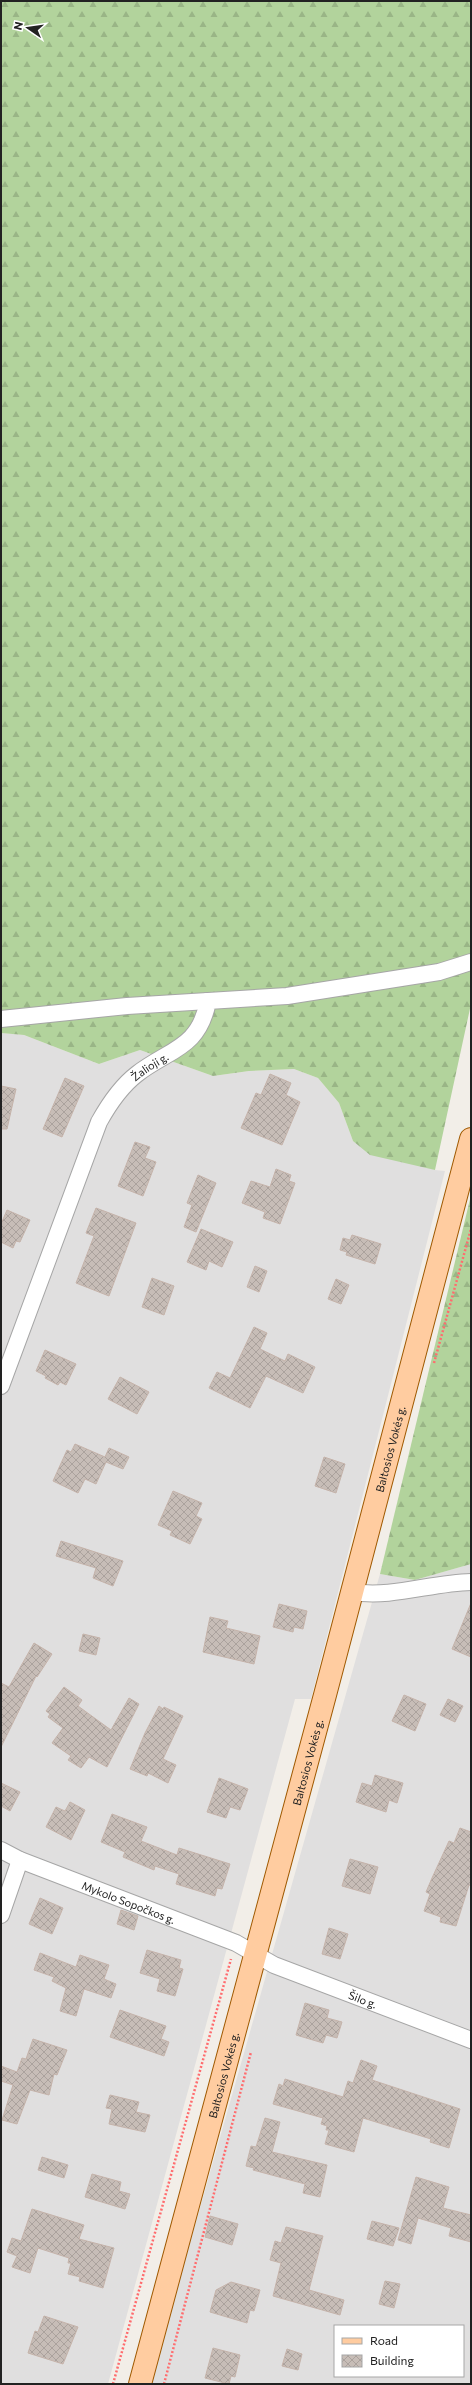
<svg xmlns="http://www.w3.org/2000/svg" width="472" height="2385" viewBox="0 0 472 2385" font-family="Commissioner,sans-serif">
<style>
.residential{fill:#e0dfdf;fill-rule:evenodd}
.forest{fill:url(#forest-firs)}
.building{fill:url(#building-cross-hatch);stroke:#c5b3aa}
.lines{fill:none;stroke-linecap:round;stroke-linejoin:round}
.street-casing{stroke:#a6a6a6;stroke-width:18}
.primary-casing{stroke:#9f5900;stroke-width:24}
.path{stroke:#ff6c6e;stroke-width:2.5;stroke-dasharray:2 2;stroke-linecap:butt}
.street{stroke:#fff;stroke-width:16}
.primary{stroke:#ffcca0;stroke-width:22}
.labels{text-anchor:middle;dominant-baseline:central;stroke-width:4;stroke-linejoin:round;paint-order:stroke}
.street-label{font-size:11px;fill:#222;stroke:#fff}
</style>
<defs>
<pattern id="forest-firs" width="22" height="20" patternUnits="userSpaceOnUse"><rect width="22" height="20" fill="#b2d39c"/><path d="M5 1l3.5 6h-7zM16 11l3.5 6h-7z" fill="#99b586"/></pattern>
<pattern id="building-cross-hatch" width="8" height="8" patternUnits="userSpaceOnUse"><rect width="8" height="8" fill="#c7bdb7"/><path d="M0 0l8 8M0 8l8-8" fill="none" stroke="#aba29d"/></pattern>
</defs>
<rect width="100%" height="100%" fill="#f2eee8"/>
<!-- residential -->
<g class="residential">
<path d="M 1,1033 L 24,1035 L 99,1064 L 140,1050 L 213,1076 L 249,1071 L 294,1069 L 318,1078 L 339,1103 L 353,1141 L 435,1170 L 445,1171 L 311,1699 L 295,1699 L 108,2384 L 1,2384 Z"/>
<path d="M 471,1564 L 471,2384 L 150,2384 L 380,1574 L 415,1580 ZM 335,2326 L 463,2326 L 463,2376 L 335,2376 Z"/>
</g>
<!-- forest -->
<g class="forest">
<path d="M 1,1 L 471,1 L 471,1004 L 435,1170 L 370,1155 L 353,1141 L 339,1103 L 318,1078 L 294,1069 L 249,1071 L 213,1076 L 140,1050 L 99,1064 L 24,1035 L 1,1033 Z"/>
<path d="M 471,1195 L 471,1564 L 415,1580 L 380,1574 Z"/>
</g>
<!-- building -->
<g class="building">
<path d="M 270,1074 L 291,1083 L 286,1095 L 300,1102 L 282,1145 L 241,1128 L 256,1093 L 261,1095 Z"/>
<path d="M 65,1078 L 84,1086 L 62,1137 L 43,1129 Z"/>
<path d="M 1,1086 L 16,1089 L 7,1129 L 1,1129 Z"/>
<path d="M 135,1142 L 150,1147 L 145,1158 L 156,1162 L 143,1196 L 118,1186 Z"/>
<path d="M 276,1169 L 291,1175 L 289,1181 L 295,1183 L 280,1224 L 263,1218 L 265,1212 L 242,1203 L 251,1181 L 270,1187 Z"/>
<path d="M 198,1175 L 216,1183 L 196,1232 L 184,1227 L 192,1205 L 187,1203 Z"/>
<path d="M 96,1208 L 136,1223 L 109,1296 L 76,1283 L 94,1236 L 86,1233 Z"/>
<path d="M 7,1210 L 30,1220 L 20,1242 L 16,1241 L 13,1248 L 1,1242 L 1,1224 Z"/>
<path d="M 201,1229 L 233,1242 L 222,1267 L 209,1261 L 206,1270 L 187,1262 Z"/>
<path d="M 352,1235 L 381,1244 L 375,1264 L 346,1255 L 347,1252 L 340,1250 L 343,1238 L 350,1240 Z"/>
<path d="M 255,1266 L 267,1271 L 259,1292 L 247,1287 Z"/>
<path d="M 152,1278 L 174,1286 L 164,1315 L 142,1307 Z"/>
<path d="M 336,1279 L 349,1285 L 341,1304 L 328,1299 Z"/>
<path d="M 254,1327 L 267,1333 L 260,1349 L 285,1361 L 288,1354 L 315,1367 L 303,1393 L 266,1376 L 250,1408 L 209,1388 L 217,1372 L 230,1378 Z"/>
<path d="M 45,1350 L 76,1364 L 66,1385 L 60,1382 L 58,1385 L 45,1378 L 46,1376 L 36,1371 Z"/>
<path d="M 120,1377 L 149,1392 L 137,1414 L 108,1399 Z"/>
<path d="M 75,1444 L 105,1457 L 109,1448 L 129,1457 L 123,1469 L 106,1462 L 96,1484 L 85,1479 L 78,1493 L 53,1481 L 67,1450 L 71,1452 Z"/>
<path d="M 324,1457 L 345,1464 L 336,1493 L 315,1486 Z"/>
<path d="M 173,1491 L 202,1503 L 196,1516 L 202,1519 L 190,1544 L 170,1535 L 172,1531 L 158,1525 Z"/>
<path d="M 61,1541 L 123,1561 L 113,1586 L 93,1578 L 96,1568 L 56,1556 Z"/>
<path d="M 471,1603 L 471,1657 L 452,1649 Z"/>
<path d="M 279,1604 L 307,1611 L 303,1629 L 294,1627 L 293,1632 L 273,1627 Z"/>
<path d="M 210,1617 L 228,1621 L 226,1628 L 260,1636 L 254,1664 L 203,1652 Z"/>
<path d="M 83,1634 L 100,1638 L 96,1655 L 79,1651 Z"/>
<path d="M 34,1643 L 52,1654 L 37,1677 L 36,1676 L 1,1747 L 1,1683 L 9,1687 Z"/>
<path d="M 64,1687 L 82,1700 L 78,1706 L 111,1730 L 129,1698 L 139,1704 L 107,1767 L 89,1757 L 81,1768 L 68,1760 L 71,1756 L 52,1743 L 63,1728 L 48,1717 L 50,1714 L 46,1711 Z"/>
<path d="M 404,1695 L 426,1704 L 415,1731 L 392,1721 Z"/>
<path d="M 448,1699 L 463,1706 L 455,1722 L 440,1715 Z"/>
<path d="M 159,1706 L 163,1709 L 164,1707 L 183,1716 L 163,1759 L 176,1765 L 168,1783 L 148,1773 L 147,1776 L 130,1769 L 145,1733 Z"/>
<path d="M 375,1775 L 403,1783 L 397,1803 L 389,1800 L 386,1812 L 356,1802 L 362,1783 L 372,1786 Z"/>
<path d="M 219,1778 L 248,1789 L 240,1810 L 230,1807 L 226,1818 L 207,1812 Z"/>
<path d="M 1,1783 L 20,1792 L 10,1811 L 1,1806 Z"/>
<path d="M 70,1802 L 85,1810 L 71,1840 L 46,1827 L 56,1807 L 65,1811 Z"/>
<path d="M 112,1814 L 147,1827 L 141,1841 L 177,1855 L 179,1848 L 230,1864 L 222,1889 L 217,1888 L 215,1896 L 176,1884 L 179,1874 L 155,1866 L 154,1870 L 123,1857 L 125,1852 L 101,1842 Z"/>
<path d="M 460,1828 L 471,1832 L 471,1886 L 469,1885 L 456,1926 L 440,1922 L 441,1917 L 424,1911 L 430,1894 L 426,1892 L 432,1878 L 449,1841 L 454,1843 Z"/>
<path d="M 350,1859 L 378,1867 L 370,1894 L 342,1886 Z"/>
<path d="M 40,1898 L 63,1908 L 52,1934 L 29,1924 Z"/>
<path d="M 121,1910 L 138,1916 L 134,1930 L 117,1924 Z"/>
<path d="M 329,1928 L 348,1934 L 340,1959 L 322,1954 Z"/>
<path d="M 147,1950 L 181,1960 L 179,1968 L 183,1969 L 175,1996 L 157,1991 L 160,1979 L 140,1973 Z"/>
<path d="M 40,1953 L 76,1967 L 80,1955 L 109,1965 L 104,1979 L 116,1984 L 111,1998 L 84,1989 L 76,2016 L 60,2011 L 66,1988 L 52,1981 L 54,1977 L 34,1970 Z"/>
<path d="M 305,2003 L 329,2010 L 327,2018 L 342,2022 L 337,2038 L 326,2035 L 323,2043 L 296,2035 Z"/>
<path d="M 120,2010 L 166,2026 L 161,2039 L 169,2042 L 164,2056 L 110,2037 Z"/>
<path d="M 33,2039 L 67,2050 L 57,2075 L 54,2074 L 49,2095 L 30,2090 L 17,2124 L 2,2120 L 13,2085 L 1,2081 L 1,2066 L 17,2072 L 22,2058 L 26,2059 Z"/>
<path d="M 361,2060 L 377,2066 L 372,2080 L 460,2109 L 449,2148 L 430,2142 L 431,2139 L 363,2118 L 354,2152 L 325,2144 L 329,2130 L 326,2130 L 327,2126 L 321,2124 L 323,2118 L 273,2104 L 279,2084 L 283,2086 L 285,2079 L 343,2097 L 348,2081 L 353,2083 Z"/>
<path d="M 110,2095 L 139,2102 L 136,2112 L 150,2115 L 145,2132 L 109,2124 L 112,2109 L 106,2108 Z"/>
<path d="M 265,2118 L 280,2122 L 272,2152 L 327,2165 L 320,2197 L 303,2193 L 305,2184 L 253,2170 L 254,2168 L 246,2166 L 251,2146 L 256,2147 Z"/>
<path d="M 42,2157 L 68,2165 L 64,2178 L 38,2170 Z"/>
<path d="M 92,2174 L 121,2182 L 119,2191 L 130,2194 L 125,2209 L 85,2197 Z"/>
<path d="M 416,2177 L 449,2187 L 443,2208 L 471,2215 L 471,2242 L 449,2236 L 451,2228 L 418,2218 L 411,2244 L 398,2240 Z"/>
<path d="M 32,2209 L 84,2225 L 79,2239 L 114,2248 L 103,2288 L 79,2281 L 80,2277 L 68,2274 L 71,2263 L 68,2263 L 69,2258 L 38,2248 L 30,2273 L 12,2267 L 17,2256 L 7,2252 L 12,2238 L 21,2241 Z"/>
<path d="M 210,2216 L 238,2224 L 232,2245 L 205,2237 Z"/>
<path d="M 372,2221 L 399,2228 L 393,2246 L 367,2239 Z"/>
<path d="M 286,2227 L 323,2236 L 309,2290 L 344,2300 L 340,2315 L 273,2296 L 281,2263 L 270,2260 L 275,2241 L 281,2243 Z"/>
<path d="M 385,2281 L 400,2284 L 394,2308 L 379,2304 Z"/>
<path d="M 231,2282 L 260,2290 L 254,2311 L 250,2310 L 247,2323 L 210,2312 L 216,2290 Z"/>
<path d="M 44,2316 L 78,2327 L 63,2364 L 28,2353 L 35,2331 L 38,2332 Z"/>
<path d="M 213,2348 L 240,2355 L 235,2377 L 231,2376 L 229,2384 L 205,2378 Z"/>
<path d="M 287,2349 L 302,2354 L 298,2370 L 282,2366 Z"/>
</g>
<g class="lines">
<!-- street casing -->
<g class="street-casing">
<g id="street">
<path d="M 1,1019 L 127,1006 L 208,1001"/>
<path id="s1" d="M 1,1386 L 99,1122 C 109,1104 120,1087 137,1074 C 169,1049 199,1049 208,1001 L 287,996 L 439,972 L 471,962"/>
<path d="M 352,1592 C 394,1598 430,1583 471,1582"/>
<path id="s2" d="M 1,1850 L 20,1860 L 236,1943 L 274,1965 L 471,2040"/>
<path d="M 1,1915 L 20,1860"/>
</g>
</g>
<!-- primary casing -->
<g class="primary-casing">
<g id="primary">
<path id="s3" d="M 140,2384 L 325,1695 L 471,1139"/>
</g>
</g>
<!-- path -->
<g class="path">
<path d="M 434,1363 L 471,1229"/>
<path d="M 113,2384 L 231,1959"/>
<path d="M 164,2384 L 251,2052"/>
</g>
<!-- street -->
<use href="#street" class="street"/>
<!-- primary -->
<use href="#primary" class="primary"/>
</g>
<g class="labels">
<!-- street labels -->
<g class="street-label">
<text stroke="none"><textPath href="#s1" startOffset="358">Žalioji g.</textPath></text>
<text stroke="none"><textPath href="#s3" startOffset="968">Baltosios Vokės g.</textPath></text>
<text stroke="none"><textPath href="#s3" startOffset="644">Baltosios Vokės g.</textPath></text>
<text stroke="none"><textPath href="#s2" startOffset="138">Mykolo Sopočkos g.</textPath></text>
<text stroke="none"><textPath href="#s2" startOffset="392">Šilo g.</textPath></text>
<text stroke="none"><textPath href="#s3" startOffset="320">Baltosios Vokės g.</textPath></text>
</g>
</g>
<!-- border -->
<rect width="472" height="2385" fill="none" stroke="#222222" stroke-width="4"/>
<!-- legend -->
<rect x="334" y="2325" width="130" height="52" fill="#ffffff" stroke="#a7a7a7"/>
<rect x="342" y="2338" width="20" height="6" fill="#ffcca0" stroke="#a7a7a7"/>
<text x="370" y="2345" font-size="12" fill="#222222">Road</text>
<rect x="342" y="2355" width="20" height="12" fill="url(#building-cross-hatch)" stroke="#a7a7a7"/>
<text x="370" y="2365" font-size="12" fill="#222222">Building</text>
<!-- north arrow -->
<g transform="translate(28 28) rotate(283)" stroke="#ffffff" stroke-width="3" paint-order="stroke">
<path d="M0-3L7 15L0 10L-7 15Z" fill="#222222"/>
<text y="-6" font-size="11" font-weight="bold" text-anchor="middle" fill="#222222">N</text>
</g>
</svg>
